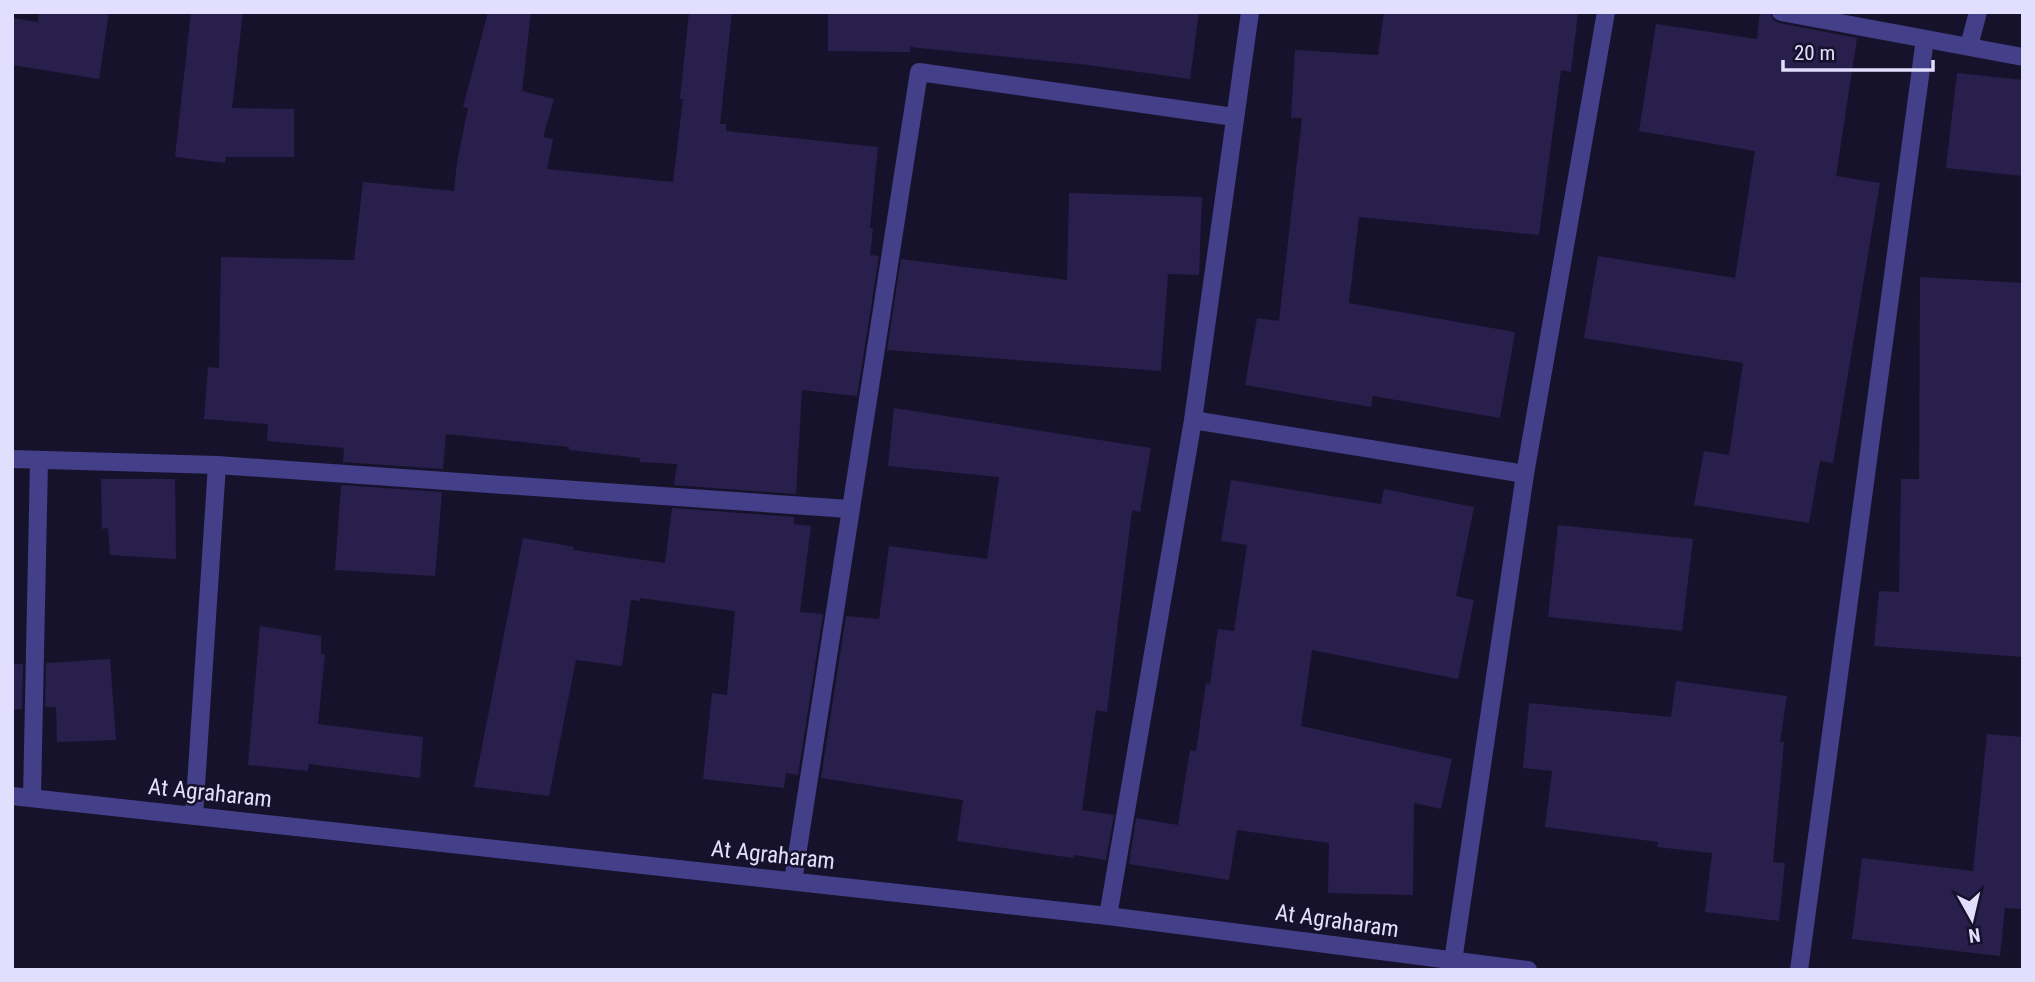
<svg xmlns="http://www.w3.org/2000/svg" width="2035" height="982" viewBox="0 0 2035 982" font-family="'Roboto Condensed',sans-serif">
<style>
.building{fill:#291f4c}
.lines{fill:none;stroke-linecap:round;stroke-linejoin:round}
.minor{stroke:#433f89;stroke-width:18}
.labels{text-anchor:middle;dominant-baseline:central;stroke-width:5;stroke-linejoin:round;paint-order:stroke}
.street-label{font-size:23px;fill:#e2defe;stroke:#17122b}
</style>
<rect width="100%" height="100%" fill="#17122b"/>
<!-- building -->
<g class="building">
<path d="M 39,12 L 109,12 L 99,79 L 12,65 L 12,18 L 38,22 Z"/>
<path d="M 191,12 L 243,12 L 232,108 L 294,109 L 294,157 L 226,157 L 225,163 L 175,157 Z"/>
<path d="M 488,12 L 531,12 L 522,91 L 554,99 L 543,137 L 553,139 L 547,169 L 673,182 L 683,99 L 680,99 L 689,12 L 732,12 L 720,124 L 726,124 L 726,131 L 878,147 L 870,228 L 873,228 L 870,255 L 879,256 L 857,396 L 802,390 L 796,494 L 674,485 L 677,464 L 640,462 L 640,458 L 569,450 L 569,447 L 446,434 L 443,469 L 343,462 L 344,448 L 267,441 L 268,424 L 204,419 L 208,367 L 219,368 L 221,257 L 354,260 L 363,182 L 454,191 L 457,162 L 468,108 L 463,107 Z"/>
<path d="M 828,12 L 1199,12 L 1190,79 L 1088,65 L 910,47 L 910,52 L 828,51 Z"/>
<path d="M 1384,12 L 1578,12 L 1571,72 L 1561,70 L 1539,235 L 1359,217 L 1349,303 L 1515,332 L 1500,418 L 1373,396 L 1371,407 L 1245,385 L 1257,318 L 1279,321 L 1302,118 L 1291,118 L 1295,50 L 1378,55 Z"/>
<path d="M 1760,12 L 1770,12 L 1773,20 L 1779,23 L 1857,38 L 1836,176 L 1880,183 L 1833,463 L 1820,461 L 1809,523 L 1694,505 L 1704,451 L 1729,455 L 1743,363 L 1584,338 L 1598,256 L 1735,278 L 1755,151 L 1639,131 L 1656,24 L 1757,39 Z"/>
<path d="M 1957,73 L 2023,80 L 2023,176 L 1946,168 Z"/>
<path d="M 1069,193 L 1202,197 L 1199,275 L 1168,274 L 1161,371 L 887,350 L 901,259 L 1067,280 Z"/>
<path d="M 1920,277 L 2023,283 L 2023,657 L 1874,646 L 1879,591 L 1899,592 L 1901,479 L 1919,479 Z"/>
<path d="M 894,408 L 1151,448 L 1140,512 L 1132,510 L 1107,712 L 1096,710 L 1082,810 L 1114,815 L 1106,860 L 1074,855 L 1073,858 L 957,841 L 963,800 L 821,778 L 846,616 L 879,619 L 889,546 L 987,559 L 999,477 L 888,466 Z"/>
<path d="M 101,479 L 175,479 L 176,559 L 110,555 L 108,528 L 102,529 Z"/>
<path d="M 1231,480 L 1381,504 L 1384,489 L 1474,507 L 1456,596 L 1474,600 L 1458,679 L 1312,650 L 1301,726 L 1452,759 L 1441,809 L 1414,803 L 1413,895 L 1328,893 L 1329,843 L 1237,830 L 1229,880 L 1129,864 L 1136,818 L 1178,825 L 1190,750 L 1196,751 L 1206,683 L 1210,684 L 1218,629 L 1234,631 L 1247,545 L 1221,541 Z"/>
<path d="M 341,485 L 442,492 L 435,576 L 335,570 Z"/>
<path d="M 672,508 L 794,517 L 794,524 L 811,526 L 800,612 L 823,614 L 798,775 L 786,773 L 784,788 L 703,779 L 712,693 L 727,695 L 735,611 L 640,598 L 640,601 L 631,600 L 622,666 L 576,660 L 549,796 L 474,787 L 523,538 L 574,547 L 573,550 L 665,563 Z"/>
<path d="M 1558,525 L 1693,539 L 1682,631 L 1548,617 Z"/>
<path d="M 260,626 L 321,636 L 321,654 L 325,654 L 318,724 L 423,737 L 420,778 L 309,764 L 308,771 L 248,765 Z"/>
<path d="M 110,659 L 116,740 L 57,742 L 56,707 L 45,707 L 46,663 Z"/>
<path d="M 12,664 L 23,664 L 22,709 L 12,710 Z"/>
<path d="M 1676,681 L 1787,696 L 1780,742 L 1784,742 L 1773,862 L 1785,863 L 1779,921 L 1705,912 L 1712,853 L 1657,847 L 1658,842 L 1545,827 L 1552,771 L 1523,768 L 1529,703 L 1671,717 Z"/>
<path d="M 1987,734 L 2023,737 L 2023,909 L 2005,908 L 2000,956 L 1852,939 L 1862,858 L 1973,871 Z"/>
</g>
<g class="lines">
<!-- minor -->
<g class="minor">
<path d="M 1781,12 L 2023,57"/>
<path d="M 1969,46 L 1978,12"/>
<path d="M 1193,420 L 1525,474"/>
<path d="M 12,459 L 217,465 L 849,509"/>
<path d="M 12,796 L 1108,916 L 1528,970"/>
<path d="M 32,797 L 39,461"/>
<path d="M 194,816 L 217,465"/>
<path d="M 793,881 L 919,72 L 1234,117"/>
<path d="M 1108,916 L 1193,420 L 1250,12"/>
<path d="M 1453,961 L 1525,474 L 1606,12"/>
<path d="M 1799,970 L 1925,39"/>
</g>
</g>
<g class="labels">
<!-- street labels -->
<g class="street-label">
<text transform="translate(210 793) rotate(6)">At Agraharam</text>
<text transform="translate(773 855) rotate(6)">At Agraharam</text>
<text transform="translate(1337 921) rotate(8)">At Agraharam</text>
</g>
</g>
<!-- border -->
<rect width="2035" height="982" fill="none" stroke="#e2defe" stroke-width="28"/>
<!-- north arrow -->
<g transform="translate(1972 919) rotate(172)" stroke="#17122b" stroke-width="5" paint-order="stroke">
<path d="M0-5L12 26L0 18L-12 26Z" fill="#e2defe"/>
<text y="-10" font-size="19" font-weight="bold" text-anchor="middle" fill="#e2defe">N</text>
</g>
<!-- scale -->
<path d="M1783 60v10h150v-10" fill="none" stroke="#e2defe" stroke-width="3.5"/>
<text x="1794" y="60" font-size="21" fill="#e2defe" stroke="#17122b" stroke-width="5" paint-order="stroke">20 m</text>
</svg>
